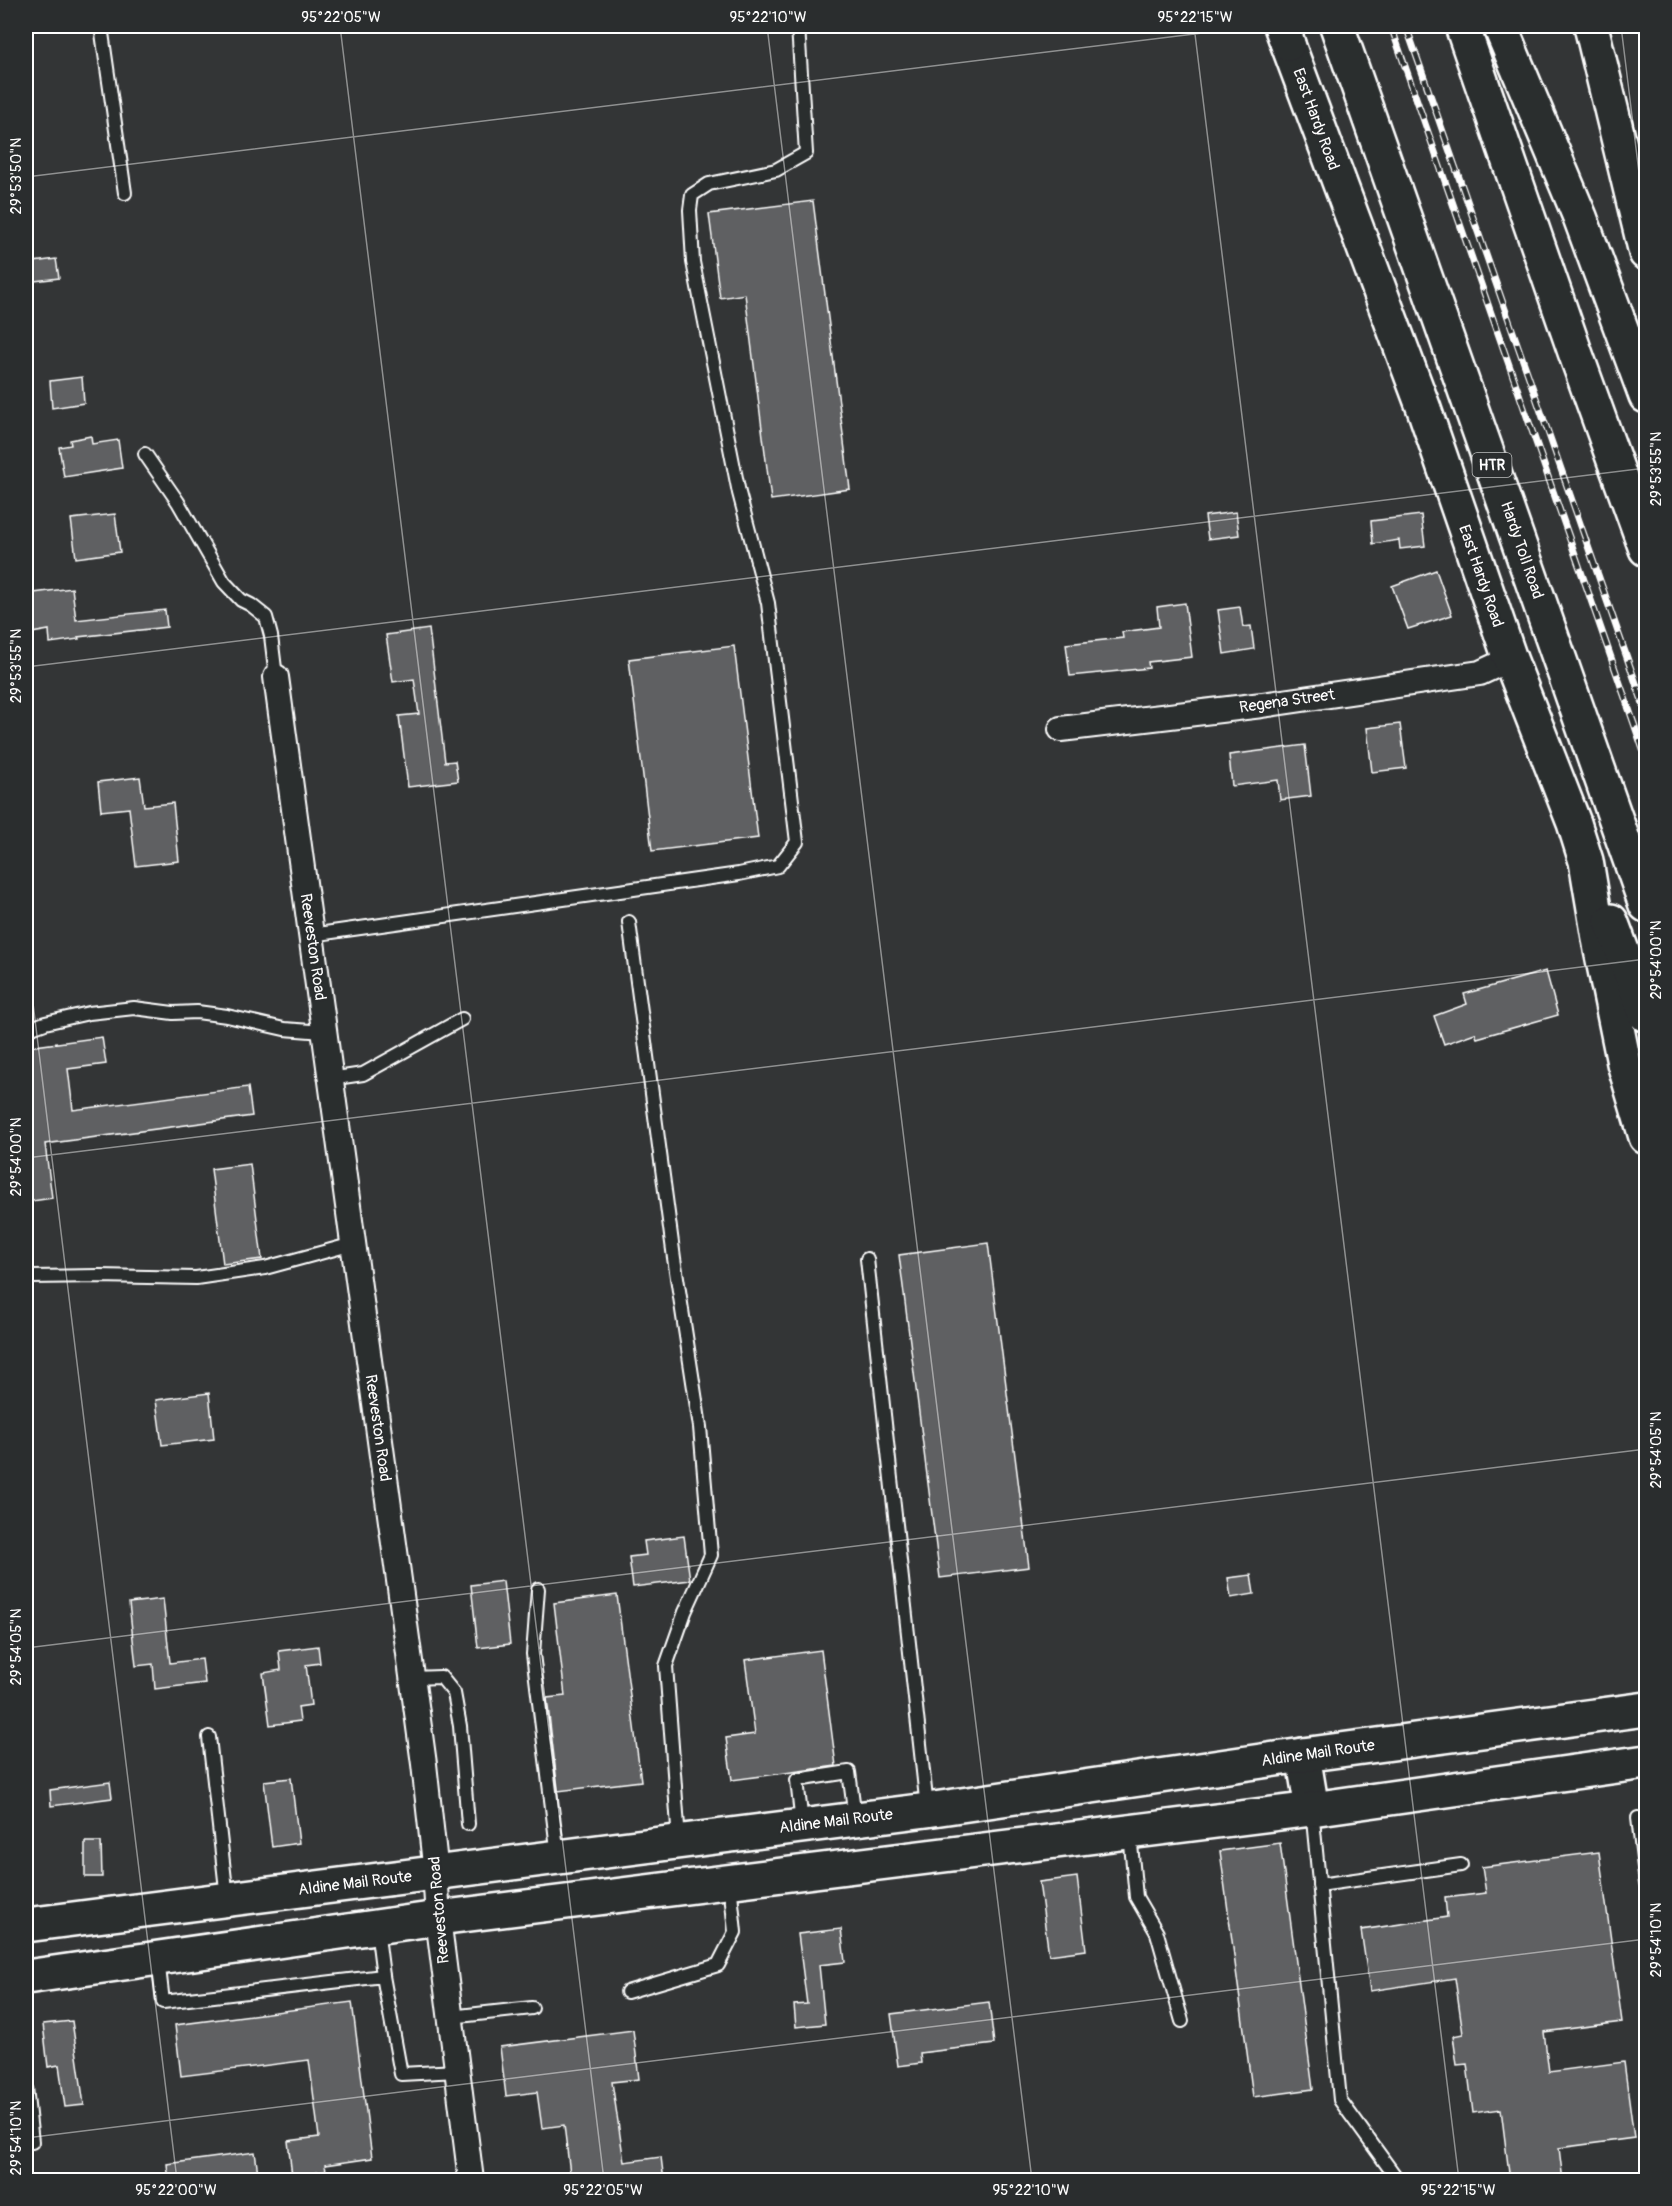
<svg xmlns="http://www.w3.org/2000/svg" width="1672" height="2206" viewBox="0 0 1672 2206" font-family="Pangolin,sans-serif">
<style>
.building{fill:#5f6162;stroke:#fff;stroke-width:1.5}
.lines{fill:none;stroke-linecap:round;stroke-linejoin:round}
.service-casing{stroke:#fff;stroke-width:16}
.minor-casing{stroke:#fff;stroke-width:28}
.secondary-casing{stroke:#fff;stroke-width:38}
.motorway-casing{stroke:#fff;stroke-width:38}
.service{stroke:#2a2d2e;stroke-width:12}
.minor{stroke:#2a2d2e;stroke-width:24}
.secondary{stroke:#2a2d2e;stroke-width:33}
.motorway{stroke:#2a2d2e;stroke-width:33}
.rail-casing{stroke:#fff;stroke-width:7}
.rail{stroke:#2a2d2e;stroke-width:4.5;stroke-dasharray:14;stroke-linecap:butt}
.ticks{fill:none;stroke:#fff;stroke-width:1.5;stroke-opacity:0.45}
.labels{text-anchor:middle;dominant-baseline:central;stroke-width:4.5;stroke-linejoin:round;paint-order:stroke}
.shield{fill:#2a2d2e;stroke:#bfc0c0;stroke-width:1.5}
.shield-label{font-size:15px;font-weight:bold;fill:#fff}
.street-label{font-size:16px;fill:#fff;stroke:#2a2d2e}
.neatline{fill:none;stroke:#fff;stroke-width:2}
.ticks-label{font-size:15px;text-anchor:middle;fill:#fff}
</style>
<rect width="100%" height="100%" fill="#333536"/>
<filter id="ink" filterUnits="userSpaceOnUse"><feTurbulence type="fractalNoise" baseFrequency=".0167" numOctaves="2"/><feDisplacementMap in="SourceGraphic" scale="12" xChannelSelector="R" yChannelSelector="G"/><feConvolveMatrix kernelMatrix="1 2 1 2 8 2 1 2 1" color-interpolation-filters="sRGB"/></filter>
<g filter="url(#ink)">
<!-- building -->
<g class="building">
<path d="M 813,201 L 850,489 L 771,500 L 745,294 L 720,298 L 709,214 Z"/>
<path d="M 56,259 L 59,278 L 26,282 L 26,263 Z"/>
<path d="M 82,377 L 84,403 L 52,408 L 50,381 Z"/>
<path d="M 91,436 L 92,444 L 118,440 L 122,468 L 64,477 L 59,447 L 71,445 L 70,440 Z"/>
<path d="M 1236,512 L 1239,535 L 1208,539 L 1205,516 Z"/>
<path d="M 115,514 L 120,552 L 76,558 L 71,519 Z"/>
<path d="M 1421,515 L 1425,546 L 1400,549 L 1399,540 L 1373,544 L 1371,521 Z"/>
<path d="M 1436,570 L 1452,615 L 1408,629 L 1392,586 Z"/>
<path d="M 72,588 L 76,620 L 165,610 L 167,627 L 78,637 L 79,639 L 50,643 L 49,630 L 26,634 L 26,594 Z"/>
<path d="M 1185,603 L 1192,657 L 1148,662 L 1149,668 L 1070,676 L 1066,644 L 1123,638 L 1122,632 L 1159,627 L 1157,607 Z"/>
<path d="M 1240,607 L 1243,627 L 1251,626 L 1254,649 L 1224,654 L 1218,610 Z"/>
<path d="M 429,629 L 445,762 L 455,761 L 458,781 L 408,787 L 399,716 L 419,714 L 414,679 L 393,682 L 386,635 Z"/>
<path d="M 734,646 L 758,838 L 652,851 L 629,659 Z"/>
<path d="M 1400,724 L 1406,768 L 1372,772 L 1367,728 Z"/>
<path d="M 1305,745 L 1311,796 L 1280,800 L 1278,780 L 1232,786 L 1229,755 Z"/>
<path d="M 140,777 L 144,806 L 173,803 L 179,861 L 136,866 L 129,808 L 101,811 L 98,782 Z"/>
<path d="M 1546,971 L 1558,1015 L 1477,1038 L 1475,1033 L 1444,1044 L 1434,1016 L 1467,1004 L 1464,994 Z"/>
<path d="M 102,1037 L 106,1064 L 68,1069 L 73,1110 L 248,1087 L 252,1116 L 45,1144 L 52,1198 L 26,1202 L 26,1080 L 32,1079 L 28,1047 Z"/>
<path d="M 250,1164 L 262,1259 L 223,1264 L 211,1169 Z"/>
<path d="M 988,1243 L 1029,1567 L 940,1578 L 899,1255 Z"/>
<path d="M 209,1393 L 214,1439 L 162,1445 L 156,1400 Z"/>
<path d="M 684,1536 L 690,1580 L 633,1587 L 629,1557 L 646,1555 L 644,1541 Z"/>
<path d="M 1251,1575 L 1254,1594 L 1231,1598 L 1228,1578 Z"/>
<path d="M 503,1581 L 510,1644 L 478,1648 L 471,1585 Z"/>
<path d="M 617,1595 L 641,1781 L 558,1791 L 547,1698 L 565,1696 L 554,1603 Z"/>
<path d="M 163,1599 L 170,1663 L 202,1659 L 205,1683 L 155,1689 L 153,1664 L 136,1666 L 129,1603 Z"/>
<path d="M 318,1646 L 320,1663 L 306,1665 L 311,1705 L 298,1707 L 300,1721 L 270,1725 L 263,1673 L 281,1670 L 279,1651 Z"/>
<path d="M 821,1650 L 836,1766 L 732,1780 L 726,1738 L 755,1734 L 745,1660 Z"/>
<path d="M 291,1778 L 299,1843 L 272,1847 L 264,1781 Z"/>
<path d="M 110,1782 L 112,1798 L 51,1806 L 50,1790 Z"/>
<path d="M 85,1842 L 101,1842 L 102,1877 L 85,1877 Z"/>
<path d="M 1280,1843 L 1313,2089 L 1253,2097 L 1220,1851 Z"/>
<path d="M 1599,1852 L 1622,2022 L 1544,2032 L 1549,2072 L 1624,2062 L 1634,2138 L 1559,2148 L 1563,2181 L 1510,2181 L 1501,2109 L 1473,2113 L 1467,2064 L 1457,2065 L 1453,2036 L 1463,2034 L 1455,1978 L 1370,1991 L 1361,1930 L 1447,1917 L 1445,1898 L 1486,1893 L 1482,1867 Z"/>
<path d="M 1077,1877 L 1086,1950 L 1049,1955 L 1039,1882 Z"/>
<path d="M 841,1929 L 845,1962 L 819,1965 L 825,2024 L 796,2027 L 794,2005 L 807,2004 L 798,1934 Z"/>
<path d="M 352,2002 L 372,2158 L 325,2165 L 326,2171 L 292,2176 L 288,2141 L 319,2137 L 309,2060 L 181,2076 L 175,2025 Z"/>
<path d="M 989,2002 L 994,2044 L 920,2053 L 921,2063 L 898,2066 L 891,2014 Z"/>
<path d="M 72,2021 L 84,2105 L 65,2107 L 59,2065 L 48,2067 L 43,2024 Z"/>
<path d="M 633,2030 L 639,2079 L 612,2082 L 624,2162 L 661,2157 L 664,2181 L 571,2181 L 564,2125 L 542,2128 L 537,2092 L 506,2096 L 500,2047 Z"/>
<path d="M 255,2152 L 259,2181 L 169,2181 L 167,2164 Z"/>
</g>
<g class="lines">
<!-- service casing -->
<g class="service-casing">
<g id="service">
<path d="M 101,26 L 125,193"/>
<path d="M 145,454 L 178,502 L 224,582 L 241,600 L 251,605 L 266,617 L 271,636 L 276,677"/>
<path d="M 629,922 L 674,1258 L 700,1427 L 711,1555 L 685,1612 L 666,1666 L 679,1840"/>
<path d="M 311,935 L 739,874 L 778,866 L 797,842 L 768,603 L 739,493 L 693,262 L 690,210 L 692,195 L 709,184 L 776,170 L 806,153 L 798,26"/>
<path d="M 26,1030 L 45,1023 L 89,1013 L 134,1008 L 173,1013 L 197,1012 L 227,1016 L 284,1029 L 324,1032"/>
<path d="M 330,1079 L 363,1074 L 462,1019"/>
<path d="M 867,1259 L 927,1808"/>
<path d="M 32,1277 L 99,1276 L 196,1278 L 265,1268 L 353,1244"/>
<path d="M 538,1589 L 533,1654 L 558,1856"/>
<path d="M 412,1678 L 441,1677 L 454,1693 L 460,1726 L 468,1824"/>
<path d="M 209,1737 L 227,1898"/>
<path d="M 1312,1809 L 1340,2100 L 1398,2180"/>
<path d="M 1638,1818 L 1646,1884"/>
<path d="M 802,1824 L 797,1780 L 849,1772 L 855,1817"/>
<path d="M 1130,1834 L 1136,1897 L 1157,1933 L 1182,2021"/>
<path d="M 1319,1885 L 1461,1865"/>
<path d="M 377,1928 L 383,1976"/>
<path d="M 158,1959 L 163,2002 L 383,1976 L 401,2074 L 457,2071"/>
<path d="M 627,1992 L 718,1965 L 735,1932 L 730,1883"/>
<path d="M 450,2017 L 532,2008"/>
<path d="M 26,2087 L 32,2142"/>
</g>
</g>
<!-- minor casing -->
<g class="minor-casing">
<g id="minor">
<path d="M 276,677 L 424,1764 L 434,1855 L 438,1918 L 471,2180"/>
<path d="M 1061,729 L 1262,705 L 1480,673 L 1510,659"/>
</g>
</g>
<!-- secondary casing -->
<g class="secondary-casing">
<g id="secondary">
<path d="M 1281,26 L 1424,409 L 1510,659 L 1574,823 L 1586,861 L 1601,950 L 1624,1063 L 1646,1137"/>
<path d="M 1591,26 L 1646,253"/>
<path d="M 1611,921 L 1646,1015"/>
<path d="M 1303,1755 L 1312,1809"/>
<path d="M 26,1925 L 927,1810 L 1303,1755 L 1646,1709"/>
<path d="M 26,1977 L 438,1918 L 1312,1809 L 1646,1762"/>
</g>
</g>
<!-- motorway casing -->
<g class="motorway-casing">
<g id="motorway">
<path d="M 1282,26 L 1288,44"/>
<path d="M 1337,26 L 1646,905"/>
<path d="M 1462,26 L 1575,352 L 1646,549"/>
<path d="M 1500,26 L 1580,217 L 1646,396"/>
</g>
</g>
<!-- service -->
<use href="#service" class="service"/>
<!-- minor -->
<use href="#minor" class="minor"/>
<!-- secondary -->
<use href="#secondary" class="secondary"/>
<!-- motorway -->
<use href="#motorway" class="motorway"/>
<!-- rail casing -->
<g class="rail-casing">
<g id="rail">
<path d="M 1391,26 L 1646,758"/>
<path d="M 1406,26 L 1646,712"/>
</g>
</g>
<!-- rail -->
<use href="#rail" class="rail"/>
</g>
</g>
<!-- ticks -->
<path class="ticks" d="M 340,26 L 604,2180M 767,26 L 1032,2180M 1194,26 L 1459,2180M 1621,26 L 1646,230M 26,177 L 1260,26M 26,667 L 1646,468M 26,946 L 177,2180M 26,1158 L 1646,959M 26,1648 L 1646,1449M 26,2138 L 1646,1939"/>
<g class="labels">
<!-- shield labels -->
<rect class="shield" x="1472.5" y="453" width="39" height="24" rx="4.5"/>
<g class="shield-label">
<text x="1492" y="465">HTR</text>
</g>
<!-- street labels -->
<g class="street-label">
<text transform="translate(1316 119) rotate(70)">East Hardy Road</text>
<text transform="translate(1522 550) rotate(71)">Hardy Toll Road</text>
<text transform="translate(1481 576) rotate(71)">East Hardy Road</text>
<text transform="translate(1287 701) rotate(-8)">Regena Street</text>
<text transform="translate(313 947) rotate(82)">Reeveston Road</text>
<text transform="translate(378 1428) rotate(82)">Reeveston Road</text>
<text transform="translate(1318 1753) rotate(-8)">Aldine Mail Route</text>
<text transform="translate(836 1821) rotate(-7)">Aldine Mail Route</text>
<text transform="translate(355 1883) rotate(-7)">Aldine Mail Route</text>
<text transform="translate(439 1910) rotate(-95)">Reeveston Road</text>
</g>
</g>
<!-- margin -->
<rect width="1672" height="2206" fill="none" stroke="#2a2d2e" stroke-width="66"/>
<rect x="33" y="33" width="1606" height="2140" class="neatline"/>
<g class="ticks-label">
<text x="341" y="22">95°22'05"W</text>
<text x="768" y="22">95°22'10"W</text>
<text x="1195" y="22">95°22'15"W</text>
<text transform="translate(16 176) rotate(-90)" y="5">29°53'50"N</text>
<text transform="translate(1656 469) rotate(-90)" y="5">29°53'55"N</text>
<text transform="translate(16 666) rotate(-90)" y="5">29°53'55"N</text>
<text transform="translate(1656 960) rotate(-90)" y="5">29°54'00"N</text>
<text transform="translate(16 1157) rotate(-90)" y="5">29°54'00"N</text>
<text transform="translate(1656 1450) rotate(-90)" y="5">29°54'05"N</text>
<text transform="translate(16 1647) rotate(-90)" y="5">29°54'05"N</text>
<text transform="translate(1656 1940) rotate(-90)" y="5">29°54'10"N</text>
<text transform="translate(16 2138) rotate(-90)" y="5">29°54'10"N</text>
<text x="176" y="2195">95°22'00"W</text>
<text x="603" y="2195">95°22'05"W</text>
<text x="1031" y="2195">95°22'10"W</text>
<text x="1458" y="2195">95°22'15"W</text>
</g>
</svg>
